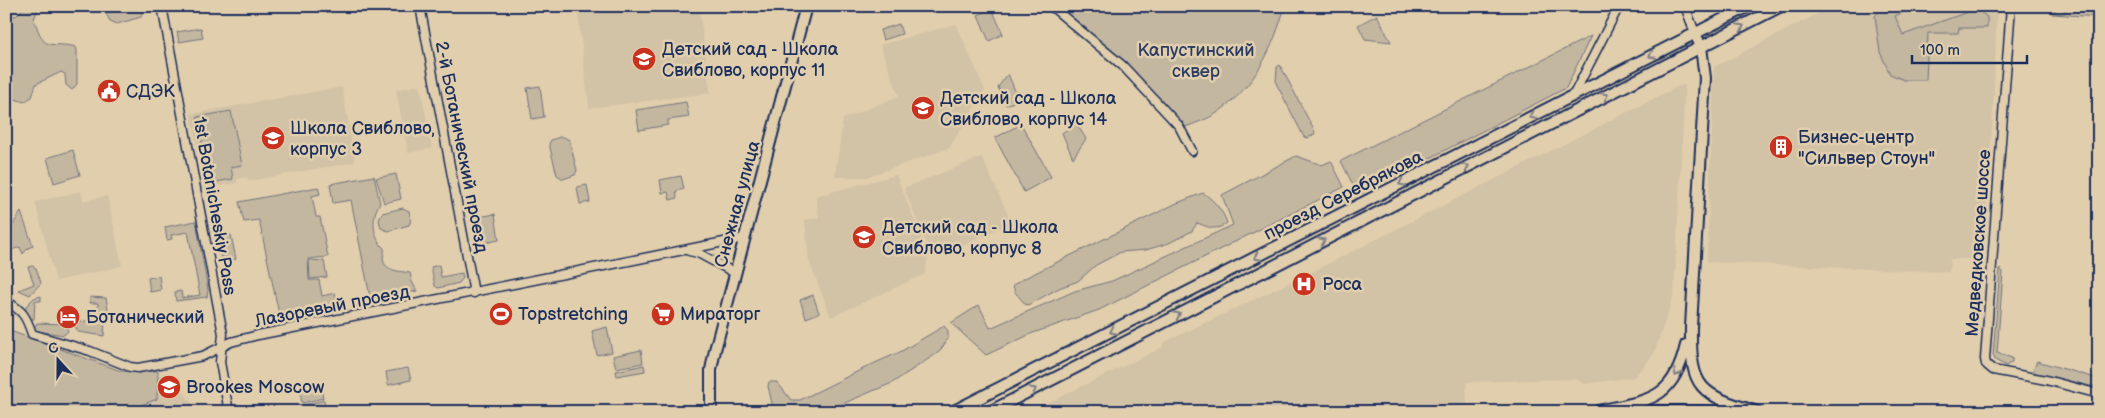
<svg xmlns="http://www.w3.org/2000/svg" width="2105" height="418" viewBox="0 0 2105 418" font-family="'Balsamiq Sans',sans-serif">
  <rect width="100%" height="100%" fill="#e1ceac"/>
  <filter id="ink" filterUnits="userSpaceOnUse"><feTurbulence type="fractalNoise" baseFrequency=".02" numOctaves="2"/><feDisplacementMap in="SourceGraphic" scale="10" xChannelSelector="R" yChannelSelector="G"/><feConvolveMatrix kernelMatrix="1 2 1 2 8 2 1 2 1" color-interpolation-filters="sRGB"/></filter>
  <g filter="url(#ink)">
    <!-- built -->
    <g fill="#d2c2a6">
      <polygon points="577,6 699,6 710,93 589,108"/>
      <polygon points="1833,6 1997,6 1993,111 1983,259 1950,259 1949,272 1707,262 1714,67"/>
      <polygon points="956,24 985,90 949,148 867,177 835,177 843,119 899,96 880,45"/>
      <polygon points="420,85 432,148 408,153 396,90"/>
      <polygon points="1685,85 1674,294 1654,354 1634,377 1584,384 1576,379 1466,382 1467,405 1439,412 1029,412 1163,347 1163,343 1322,267 1677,87"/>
      <polygon points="342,87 355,162 248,181 247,177 237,179 237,183 205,188 191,114"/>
      <polygon points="982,157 1011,222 942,256 939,250 930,253 904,188"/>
      <polygon points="896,175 928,254 925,274 831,317 809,261 805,220 819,218 816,196"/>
      <polygon points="81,191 83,201 107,196 122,265 114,268 56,281 35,202"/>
      <polygon points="170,373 198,412 127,412 128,410 157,399 159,374"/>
    </g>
    <!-- green -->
    <g fill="#c4b7a0" stroke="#70737f">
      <path d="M25 6H39L34 19C46 55 47 40 76 47L77 51V84L72 90 66 85 65 74 61 72 36 84 32 97 24 102 6 96V14L16 16Z"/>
      <polygon points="102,6 144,6 141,17 117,24 110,21"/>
      <path d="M1056 6H1285C1273 49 1255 87 1217 113 1208 119 1196 123 1185 127L1126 64Z"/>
      <polygon points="1883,6 1919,6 1895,16 1903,35 1976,9 1987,17 1987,28 1959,28 1958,33 1928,33 1926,80 1904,80 1890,74 1880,52 1875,16"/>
      <polygon points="2065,6 2099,6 2099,17 2052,14 2052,7 2055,7 2055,13 2064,14"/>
      <polygon points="992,9 1003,34 989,41 978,15"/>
      <polygon points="1377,15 1391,42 1365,39 1358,25"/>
      <polygon points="899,24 902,34 883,40 880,30"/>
      <polygon points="201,28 203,38 179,42 177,32"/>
      <polygon points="1591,36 1566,88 1358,195 1341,161"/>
      <polygon points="1280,65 1315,132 1314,135 1307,138 1304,137 1276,83 1277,67"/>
      <polygon points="1008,74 1019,100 1006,105 998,87"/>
      <polygon points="540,86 544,117 532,119 527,88"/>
      <polygon points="686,102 689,117 668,120 668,125 639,130 636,110"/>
      <polygon points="231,111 242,165 231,167 233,179 210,183 197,117"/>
      <polygon points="1076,123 1086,139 1073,158 1062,133"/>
      <polygon points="1021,124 1051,177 1024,192 995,138"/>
      <polygon points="560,137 564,137 569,140 577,170 575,175 563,179 557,175 549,144 551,140"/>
      <polygon points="73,150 80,175 54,183 47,158"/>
      <polygon points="1296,156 1322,165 1331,161 1344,187 1099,310 1033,333 986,355 951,323 979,305 990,328 1075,291 1112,281 1233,225 1222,195"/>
      <polygon points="396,174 401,199 384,203 376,178"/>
      <path d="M374 176 380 203C371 215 372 238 384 248 385 252 383 255 383 259 385 272 401 271 410 273L412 282 417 291 353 304V300L370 297 351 200 333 203 330 184Z"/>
      <polygon points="681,176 684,189 676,191 677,198 670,200 668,192 662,193 660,180"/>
      <polygon points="587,185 590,202 580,204 577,187"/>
      <polygon points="318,187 320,194 312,196 316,217 320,217 328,257 308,259 309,280 319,280 322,296 335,293 337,306 261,321 260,318 279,314 259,220 244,222 239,202"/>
      <path d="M1203 193C1213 199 1224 212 1227 223 1215 232 1209 227 1197 223L1192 231 1169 243 1146 250 1121 252 1096 265 1078 281 1059 288 1030 304 1026 305 1015 292 1013 285 1023 279 1177 203Z"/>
      <polygon points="403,208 409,211 411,220 409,225 388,231 381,228 379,220 382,213"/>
      <path d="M21 212 33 246 28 248 23 254 20 247 6 252C6 236 12 225 21 212Z"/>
      <polygon points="495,214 499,240 484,243 479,217"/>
      <polygon points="196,221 208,290 207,297 176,301 175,292 181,291 182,298 200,295 188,232 171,235 172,239 167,240 165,227"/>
      <polygon points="231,235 236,259 227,261 227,257 221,258 217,238"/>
      <polygon points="309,260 324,261 327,277 310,279"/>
      <polygon points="439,265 441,277 462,273 463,278 459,283 438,288 435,286 431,267"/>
      <polygon points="32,266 36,268 41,283 30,295 19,290 34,284 28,267"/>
      <polygon points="2000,269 2003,272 1997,353 2012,358 2012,362 2006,366 1995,360 1993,355"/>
      <polygon points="159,276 161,290 150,292 148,278"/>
      <polygon points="813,295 819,313 806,318 800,300"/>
      <polygon points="41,296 41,301 35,301 34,319 30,319 26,312 26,306 34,298"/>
      <polygon points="90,297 106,298 110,320 105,321 104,336 78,332 73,321 97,322 98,303 90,303"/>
      <polygon points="6,314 13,332 121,371 158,371 157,399 128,410 127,412 6,412"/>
      <polygon points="37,323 65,324 68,331 64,335 37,331 34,328"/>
      <polygon points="944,326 948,331 948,339 939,352 892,383 823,412 774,412 768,386 769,382 777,382 791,400 800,400 875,363 900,352"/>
      <polygon points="607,327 612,352 597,355 592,331"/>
      <polygon points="641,350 643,363 616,368 613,356"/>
      <polygon points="2037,361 2099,379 2099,388 2036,373 2033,370"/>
      <polygon points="644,365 645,371 617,376 616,371"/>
      <polygon points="408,368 411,380 388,385 386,372"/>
      <polygon points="321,387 323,398 302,403 300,391"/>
      <polygon points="324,400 325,408 304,412 303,405"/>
    </g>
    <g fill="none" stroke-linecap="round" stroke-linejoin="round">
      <!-- minor casing -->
      <g stroke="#1b2f5e" stroke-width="11">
        <g id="minor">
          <polyline points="162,6 223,334 220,362 229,412"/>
          <polyline points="420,6 474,293"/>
          <polyline points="1051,6 1123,66 1179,126 1192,151"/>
          <polyline points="1685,6 1695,33"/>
          <polyline points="2011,6 1985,359 1986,364 1993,370 2046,380 2099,394"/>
          <polyline points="1573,96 1619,6"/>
          <polyline points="689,251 698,253 735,273"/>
          <path d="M6 301C23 311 26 316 32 334L90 351 130 367 138 368 203 356 231 342 258 335 744 238"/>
        </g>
      </g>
      <!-- major casing -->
      <g stroke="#1b2f5e" stroke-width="14">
        <g id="major">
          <path d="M1695 33 1701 47 1705 78 1691 327C1690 390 1700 394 1757 412"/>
          <path d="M1598 411C1647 400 1673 402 1686 345"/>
          <polyline points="1619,411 1724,412"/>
          <polyline points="711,412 711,370 715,350 806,6"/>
          <polyline points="952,412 1749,6"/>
          <polyline points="989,412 1781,6"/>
        </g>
      </g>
      <!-- minor -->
      <use href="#minor" stroke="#e1ceac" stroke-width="8"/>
      <!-- major -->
      <use href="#major" stroke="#e1ceac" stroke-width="10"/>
    </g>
    <!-- one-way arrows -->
    <defs><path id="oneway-chevron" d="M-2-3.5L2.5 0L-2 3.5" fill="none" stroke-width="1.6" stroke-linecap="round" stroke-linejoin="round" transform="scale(1.25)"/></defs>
    <g stroke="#7e7e85">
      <use href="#oneway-chevron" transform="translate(1741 27) rotate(-27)"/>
      <use href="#oneway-chevron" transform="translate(1652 55) rotate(153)"/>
      <use href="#oneway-chevron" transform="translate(1605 96) rotate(-27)"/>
      <use href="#oneway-chevron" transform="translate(1532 116) rotate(153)"/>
      <use href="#oneway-chevron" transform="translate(1466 167) rotate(-27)"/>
      <use href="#oneway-chevron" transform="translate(1402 183) rotate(153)"/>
      <use href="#oneway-chevron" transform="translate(1322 241) rotate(-27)"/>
      <use href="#oneway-chevron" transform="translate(1257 257) rotate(153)"/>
      <use href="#oneway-chevron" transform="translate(1177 315) rotate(-27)"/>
      <use href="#oneway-chevron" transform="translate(1113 331) rotate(153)"/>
      <use href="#oneway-chevron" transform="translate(1677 373) rotate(118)"/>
      <use href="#oneway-chevron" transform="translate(1033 390) rotate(-27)"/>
    </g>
  </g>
  <!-- icons -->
  <defs>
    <g id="school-disc" transform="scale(1.25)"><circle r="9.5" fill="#c8321e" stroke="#e1ceac"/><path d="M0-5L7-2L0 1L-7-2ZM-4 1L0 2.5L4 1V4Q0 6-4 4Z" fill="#fff"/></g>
    <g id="civic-disc" transform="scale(1.25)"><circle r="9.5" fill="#c8321e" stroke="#e1ceac"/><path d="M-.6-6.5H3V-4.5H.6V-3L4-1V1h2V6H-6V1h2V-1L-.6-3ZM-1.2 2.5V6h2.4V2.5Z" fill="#fff"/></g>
    <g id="building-disc" transform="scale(1.25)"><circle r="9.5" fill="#c8321e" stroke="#e1ceac"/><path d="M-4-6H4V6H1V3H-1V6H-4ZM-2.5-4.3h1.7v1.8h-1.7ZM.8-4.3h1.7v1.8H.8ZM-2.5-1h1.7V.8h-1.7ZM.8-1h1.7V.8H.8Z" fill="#fff"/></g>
    <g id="hospital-disc" transform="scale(1.25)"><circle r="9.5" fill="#c8321e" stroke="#e1ceac"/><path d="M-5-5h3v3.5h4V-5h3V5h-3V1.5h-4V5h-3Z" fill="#fff"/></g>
    <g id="stadium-disc" transform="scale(1.25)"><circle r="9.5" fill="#c8321e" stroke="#e1ceac"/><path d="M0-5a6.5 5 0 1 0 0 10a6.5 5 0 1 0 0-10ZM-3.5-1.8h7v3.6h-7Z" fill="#fff"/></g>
    <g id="supermarket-disc" transform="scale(1.25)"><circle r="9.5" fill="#c8321e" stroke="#e1ceac"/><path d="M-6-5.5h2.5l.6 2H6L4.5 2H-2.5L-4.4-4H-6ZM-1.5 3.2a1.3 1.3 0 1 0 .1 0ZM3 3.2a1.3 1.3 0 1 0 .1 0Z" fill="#fff"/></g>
    <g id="hotel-disc" transform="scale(1.25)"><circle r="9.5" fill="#c8321e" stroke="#e1ceac"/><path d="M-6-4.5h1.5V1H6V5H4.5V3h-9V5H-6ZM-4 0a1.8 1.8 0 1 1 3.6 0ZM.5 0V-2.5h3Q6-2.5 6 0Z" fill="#fff"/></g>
  </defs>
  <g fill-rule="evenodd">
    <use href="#school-disc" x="644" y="59"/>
    <use href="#civic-disc" x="109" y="91"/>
    <use href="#school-disc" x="923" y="108"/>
    <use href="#school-disc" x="273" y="138"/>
    <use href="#building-disc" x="1781" y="147"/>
    <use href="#school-disc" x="864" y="237"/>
    <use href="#hospital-disc" x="1304" y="284"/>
    <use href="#stadium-disc" x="501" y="314"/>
    <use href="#supermarket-disc" x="663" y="314"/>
    <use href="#hotel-disc" x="68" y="317"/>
    <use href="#school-disc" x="169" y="387"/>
  </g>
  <g text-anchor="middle" stroke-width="5" stroke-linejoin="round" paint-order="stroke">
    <!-- poi labels -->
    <g font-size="18" fill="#1b2f5e" stroke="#e1ceac" text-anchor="start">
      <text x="662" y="55">Детский сад - Школа<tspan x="662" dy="21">Свиблово, корпус 11</tspan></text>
      <text x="126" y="97">СДЭК</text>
      <text x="940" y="104">Детский сад - Школа<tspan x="940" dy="21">Свиблово, корпус 14</tspan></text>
      <text x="290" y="134">Школа Свиблово,<tspan x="290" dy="21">корпус 3</tspan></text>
      <text x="1798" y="143">Бизнес-центр<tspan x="1798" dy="21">"Сильвер Стоун"</tspan></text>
      <text x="882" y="233">Детский сад - Школа<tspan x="882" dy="21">Свиблово, корпус 8</tspan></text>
      <text x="1322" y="290">Роса</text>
      <text x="518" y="320">Topstretching</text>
      <text x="680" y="320">Мираторг</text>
      <text x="86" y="323">Ботанический</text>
      <text x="186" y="393">Brookes Moscow</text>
    </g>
    <!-- park labels -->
    <g font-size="18" fill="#2c3d65" stroke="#e1ceac">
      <text x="1196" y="56">Капустинский<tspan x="1196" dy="21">сквер</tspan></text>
    </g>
    <!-- street labels -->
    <g font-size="18" fill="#1b2f5e" stroke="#e1ceac">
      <text transform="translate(462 147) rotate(79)" y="6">2-й Ботанический проезд</text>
      <text transform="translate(1343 195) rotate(-27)" y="6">проезд Серебрякова</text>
      <text transform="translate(737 204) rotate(-75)" y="6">Снежная улица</text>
      <text transform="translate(215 206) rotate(80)" y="6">1st Botanicheskiy Pass</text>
      <text transform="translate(1978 243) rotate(-86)" y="6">Медведковское шоссе</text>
      <text transform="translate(332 306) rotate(-11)" y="6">Лазоревый проезд</text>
    </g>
  </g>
  <!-- margin -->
  <rect width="2105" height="418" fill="none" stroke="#e1ceac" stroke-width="25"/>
  <rect x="12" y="12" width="2080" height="393" fill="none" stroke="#1b2f5e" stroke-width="2" filter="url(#ink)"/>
  <!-- north arrow -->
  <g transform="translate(58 360) rotate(339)" stroke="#e1ceac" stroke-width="4" paint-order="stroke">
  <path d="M0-4L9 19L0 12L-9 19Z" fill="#1b2f5e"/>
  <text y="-8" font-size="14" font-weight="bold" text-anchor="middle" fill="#1b2f5e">С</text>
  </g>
  <!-- scale -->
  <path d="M1912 55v8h115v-8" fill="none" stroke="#1b2f5e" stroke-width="2.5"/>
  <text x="1920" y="55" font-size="15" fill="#1b2f5e" stroke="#e1ceac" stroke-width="4" paint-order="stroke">100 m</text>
</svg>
